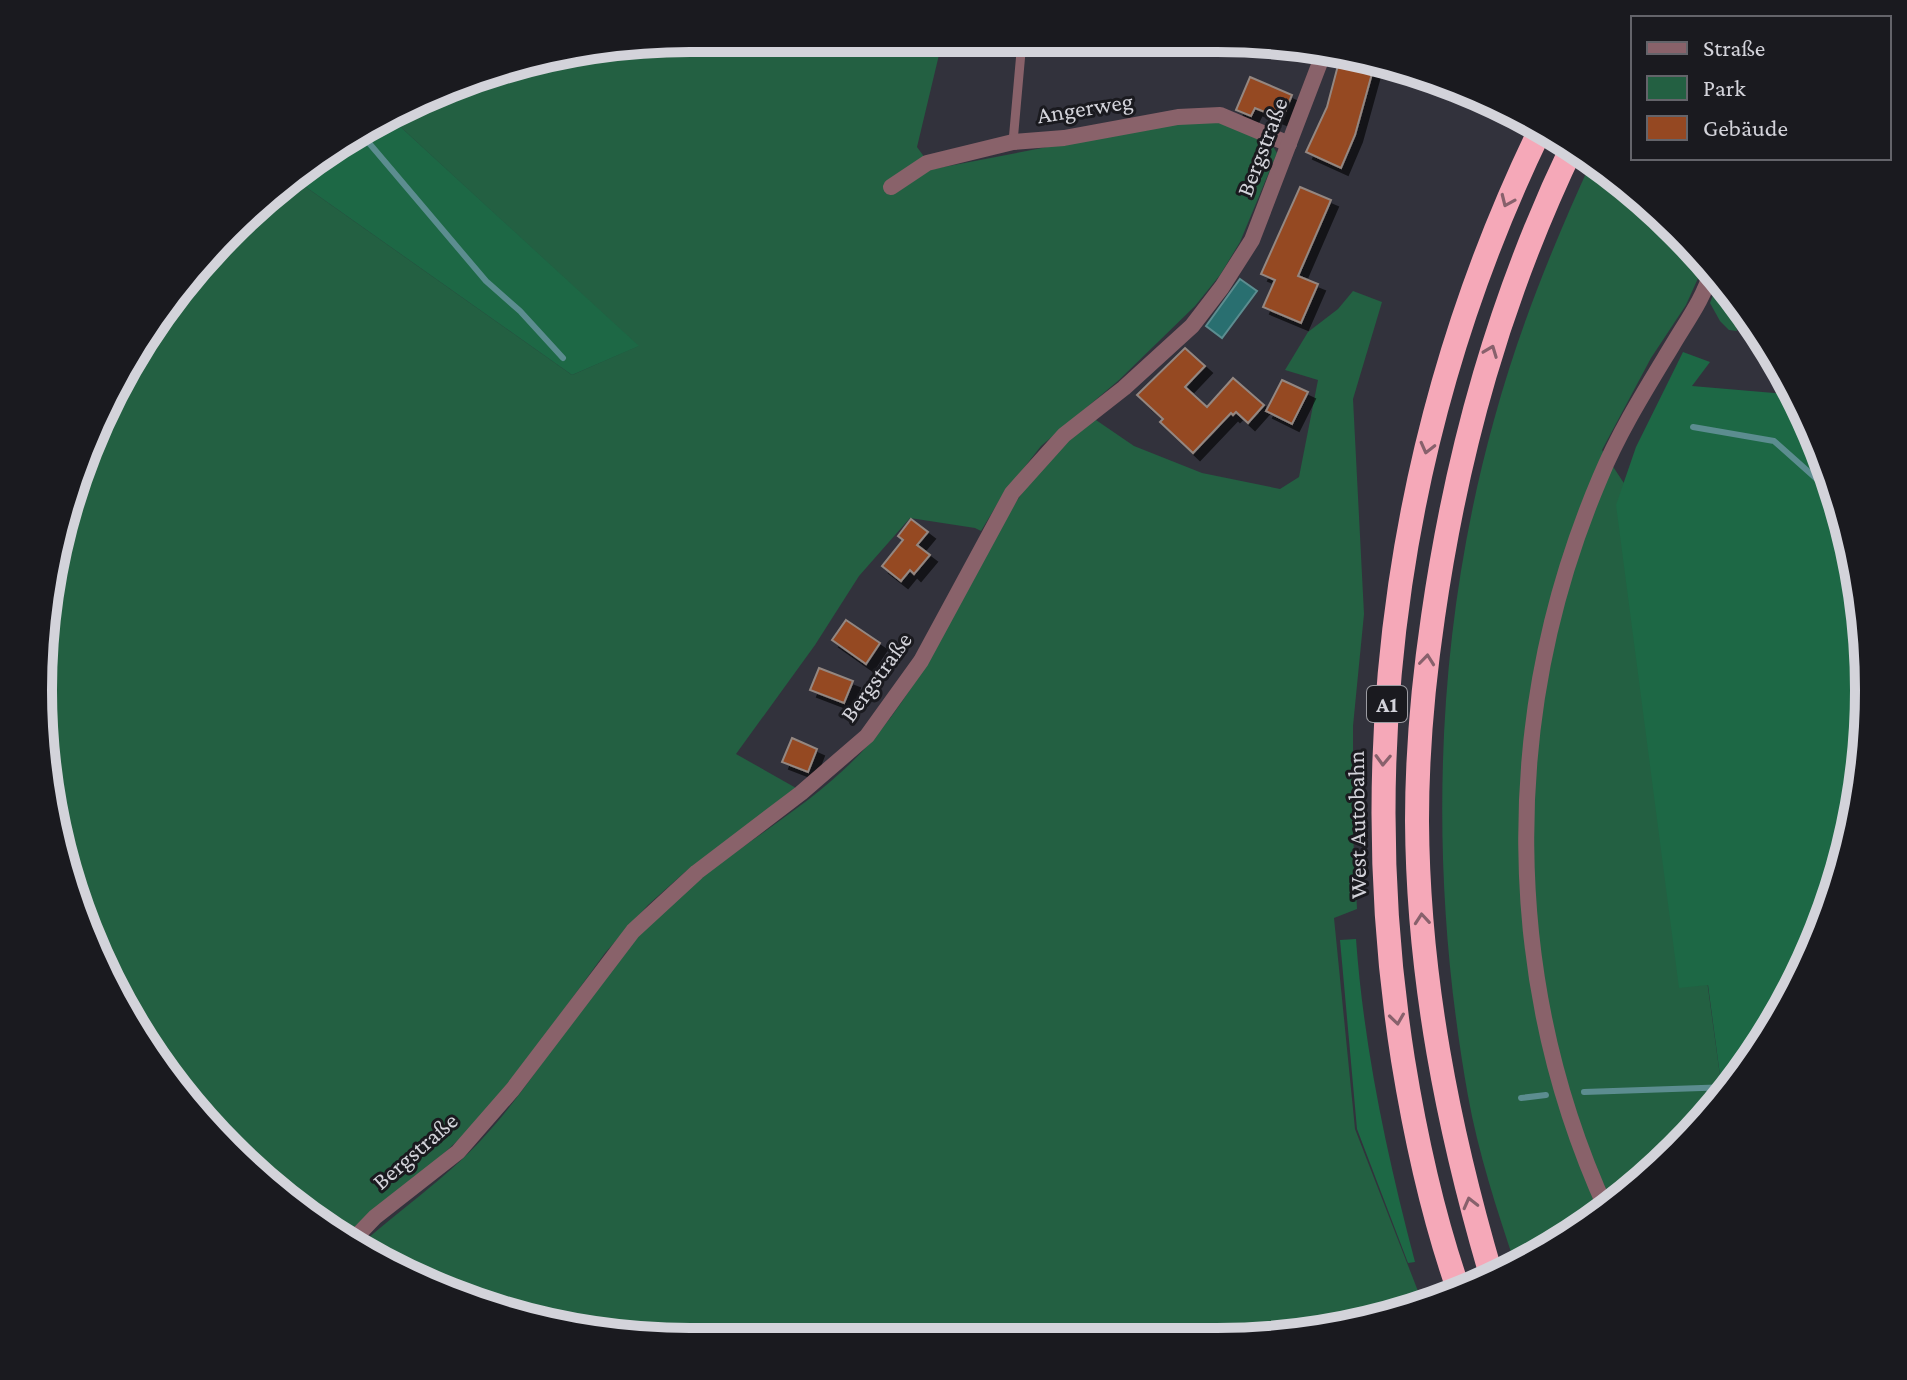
<svg xmlns="http://www.w3.org/2000/svg" width="1907" height="1380" viewBox="0 0 1907 1380" font-family="'Crimson Pro',serif">
  <defs>
    <filter id="shadow"><feDropShadow dx="7" dy="7" stdDeviation="0" flood-color="#0009"/></filter>
  </defs>
  <rect width="100%" height="100%" fill="#32323c"/>
  <!-- green -->
  <g fill="#236042">
    <polygon points="690,38 943,38 917,147 933,169 1177,122 1222,123 1269,140 1277,153 1240,242 1220,275 1195,306 1119,380 1041,446 1002,496 981,531 975,528 910,518 859,576 815,645 736,754 796,788 685,872 648,905 605,953 507,1088 468,1131 441,1156 342,1239 260,1180 173,1087 88,940 44,775 50,563 105,402 200,260 293,178 572,375 638,346 392,119 521,60"/>
    <path d="M1592 160 1704 265 1686 305 1651 358 1602 450 1643 512 1721 1083 1732 1085 1707 1120 1614 1207 1515 1264C1497 1210 1478 1152 1468 1096 1428 872 1433 639 1494 420 1518 331 1554 243 1592 160Z"/>
    <polygon points="1719,279 1728,287 1724,308 1734,313 1737,331 1729,330 1720,321 1710,303"/>
    <path d="M1353 291 1382 302 1353 399 1364 614 1353 726V834L1357 909 1334 918 1355 1129 1423 1304 1303 1336 647 1341 521 1320 364 1255 356 1249C396 1212 447 1178 483 1138 547 1068 590 981 658 915 723 851 809 812 869 744 939 666 969 565 1030 482 1048 457 1071 438 1093 418L1134 446 1202 473 1280 489 1299 477 1318 380 1285 370 1308 332 1338 309Z"/>
  </g>
  <!-- forest -->
  <g fill="#1d6845">
    <polygon points="392,119 639,346 572,375 293,178 328,148"/>
    <polygon points="1683,352 1710,362 1692,386 1797,395 1847,521 1868,647 1863,775 1835,899 1782,1016 1732,1085 1721,1083 1708,985 1679,988 1616,505 1636,447"/>
    <path d="M1356 939C1364 1049 1387 1155 1415 1262L1408 1263 1357 1129 1340 940Z"/>
  </g>
  <!-- water -->
  <polygon fill="#296f70" stroke="#5c8d90" stroke-width="2" points="1240,279 1257,291 1222,338 1206,326"/>
  <g fill="none" stroke-linecap="round" stroke-linejoin="round">
    <!-- stream -->
    <g stroke="#5c8d90" stroke-width="6">
      <polyline points="356,135 369,143 486,281 520,311 563,358"/>
      <polyline points="1693,427 1774,441 1838,498"/>
      <polyline points="1584,1092 1731,1087"/>
      <polyline points="1521,1098 1546,1095"/>
    </g>
  </g>
  <!-- building -->
  <g fill="#954822" stroke="#948781" stroke-width="2" filter="url(#shadow)">
    <polygon points="1341,54 1376,59 1355,135 1341,168 1306,152 1327,107"/>
    <polygon points="1250,77 1292,95 1282,119 1255,108 1251,116 1236,110"/>
    <polygon points="1300,187 1331,200 1298,276 1318,284 1301,323 1263,307 1275,280 1261,274"/>
    <polygon points="1185,348 1205,366 1185,387 1207,407 1233,378 1264,405 1248,423 1236,412 1233,415 1231,413 1193,453 1160,422 1163,419 1137,395"/>
    <polygon points="1282,380 1308,392 1292,424 1266,411"/>
    <polygon points="911,519 928,532 917,545 930,555 914,574 910,570 901,581 882,566 903,540 898,536"/>
    <polygon points="846,620 880,643 866,664 832,640"/>
    <polygon points="819,668 853,681 844,703 810,690"/>
    <polygon points="792,738 817,749 808,772 782,762"/>
  </g>
  <g fill="none" stroke-linecap="round" stroke-linejoin="round">
    <!-- service -->
    <g stroke="#89626a" stroke-width="9">
      <polyline points="1013,142 1021,52"/>
      <polyline points="1740,311 1744,324 1760,335"/>
    </g>
    <!-- minor -->
    <g stroke="#89626a" stroke-width="16">
      <polyline points="891,187 927,163 1013,142 1064,138 1178,117 1220,115 1289,144"/>
      <polyline points="349,1244 375,1217 458,1152 513,1089 633,931 697,872 801,793 867,736 921,661 1012,493 1064,435 1124,388 1192,326 1222,287 1252,240 1324,52"/>
    </g>
    <!-- tertiary -->
    <path stroke="#89626a" stroke-width="16" d="M1607 1211C1501 979 1500 713 1600 478 1619 432 1646 389 1672 346 1686 322 1704 298 1711 272"/>
    <!-- motorway -->
    <g stroke="#f5a8b8" stroke-width="24">
      <path d="M1492 1278C1448 1129 1418 977 1417 821 1417 753 1423 685 1433 617 1457 450 1500 297 1573 145"/>
      <path d="M1460 1294C1433 1218 1416 1140 1403 1060 1353 743 1400 419 1540 130"/>
    </g>
  </g>
  <!-- one-way arrows -->
  <defs><path id="oneway-chevron" d="M-2-3.5L2.5 0L-2 3.5" fill="none" stroke-width="1.6" stroke-linecap="round" stroke-linejoin="round" transform="scale(2)"/></defs>
  <g stroke="#88616c">
    <use href="#oneway-chevron" transform="translate(1507 201) rotate(114)"/>
    <use href="#oneway-chevron" transform="translate(1491 351) rotate(-69)"/>
    <use href="#oneway-chevron" transform="translate(1427 448) rotate(104)"/>
    <use href="#oneway-chevron" transform="translate(1427 660) rotate(-84)"/>
    <use href="#oneway-chevron" transform="translate(1383 760) rotate(92)"/>
    <use href="#oneway-chevron" transform="translate(1422 919) rotate(-95)"/>
    <use href="#oneway-chevron" transform="translate(1397 1019) rotate(82)"/>
    <use href="#oneway-chevron" transform="translate(1470 1203) rotate(-104)"/>
  </g>
  <g text-anchor="middle" stroke-width="6" stroke-linejoin="round" paint-order="stroke">
    <!-- shield labels -->
    <rect fill="#1a1a1f" stroke="#9c9ca2" stroke-width="2" x="1367" y="686" width="40" height="36" rx="6"/>
    <g font-size="22" font-weight="bold" fill="#d3d3da">
      <text x="1387" y="712">A1</text>
    </g>
    <!-- street labels -->
    <g font-size="24" fill="#d3d3da" stroke="#1a1a1f">
      <text transform="translate(1085 108) rotate(-9)" y="8">Angerweg</text>
      <text transform="translate(1262 147) rotate(-69)" y="8">Bergstraße</text>
      <text transform="translate(876 677) rotate(-54)" y="8">Bergstraße</text>
      <text transform="translate(1357 825) rotate(-91)" y="8">West Autobahn</text>
      <text transform="translate(415 1151) rotate(-41)" y="8">Bergstraße</text>
    </g>
  </g>
  <!-- crop -->
  <path d="M0 0H1907V1380H0ZM690 52H1217A638 638 0 0 1 1855 690V690A638 638 0 0 1 1217 1328H690A638 638 0 0 1 52 690V690A638 638 0 0 1 690 52Z" fill="#1a1a1f" fill-rule="evenodd"/>
  <path fill="none" stroke="#d3d3da" stroke-width="10" d="M690 52H1217A638 638 0 0 1 1855 690V690A638 638 0 0 1 1217 1328H690A638 638 0 0 1 52 690V690A638 638 0 0 1 690 52Z"/>
  <!-- legend -->
  <rect x="1631" y="16" width="260" height="144" fill="#1a1a1f" stroke="#64646a" stroke-width="2"/>
  <rect x="1647" y="42" width="40" height="12" fill="#89626a" stroke="#64646a" stroke-width="2"/>
  <text x="1703" y="56" font-size="24" fill="#d3d3da">Straße</text>
  <rect x="1647" y="76" width="40" height="24" fill="#236042" stroke="#64646a" stroke-width="2"/>
  <text x="1703" y="96" font-size="24" fill="#d3d3da">Park</text>
  <rect x="1647" y="116" width="40" height="24" fill="#954822" stroke="#64646a" stroke-width="2"/>
  <text x="1703" y="136" font-size="24" fill="#d3d3da">Gebäude</text>
</svg>
